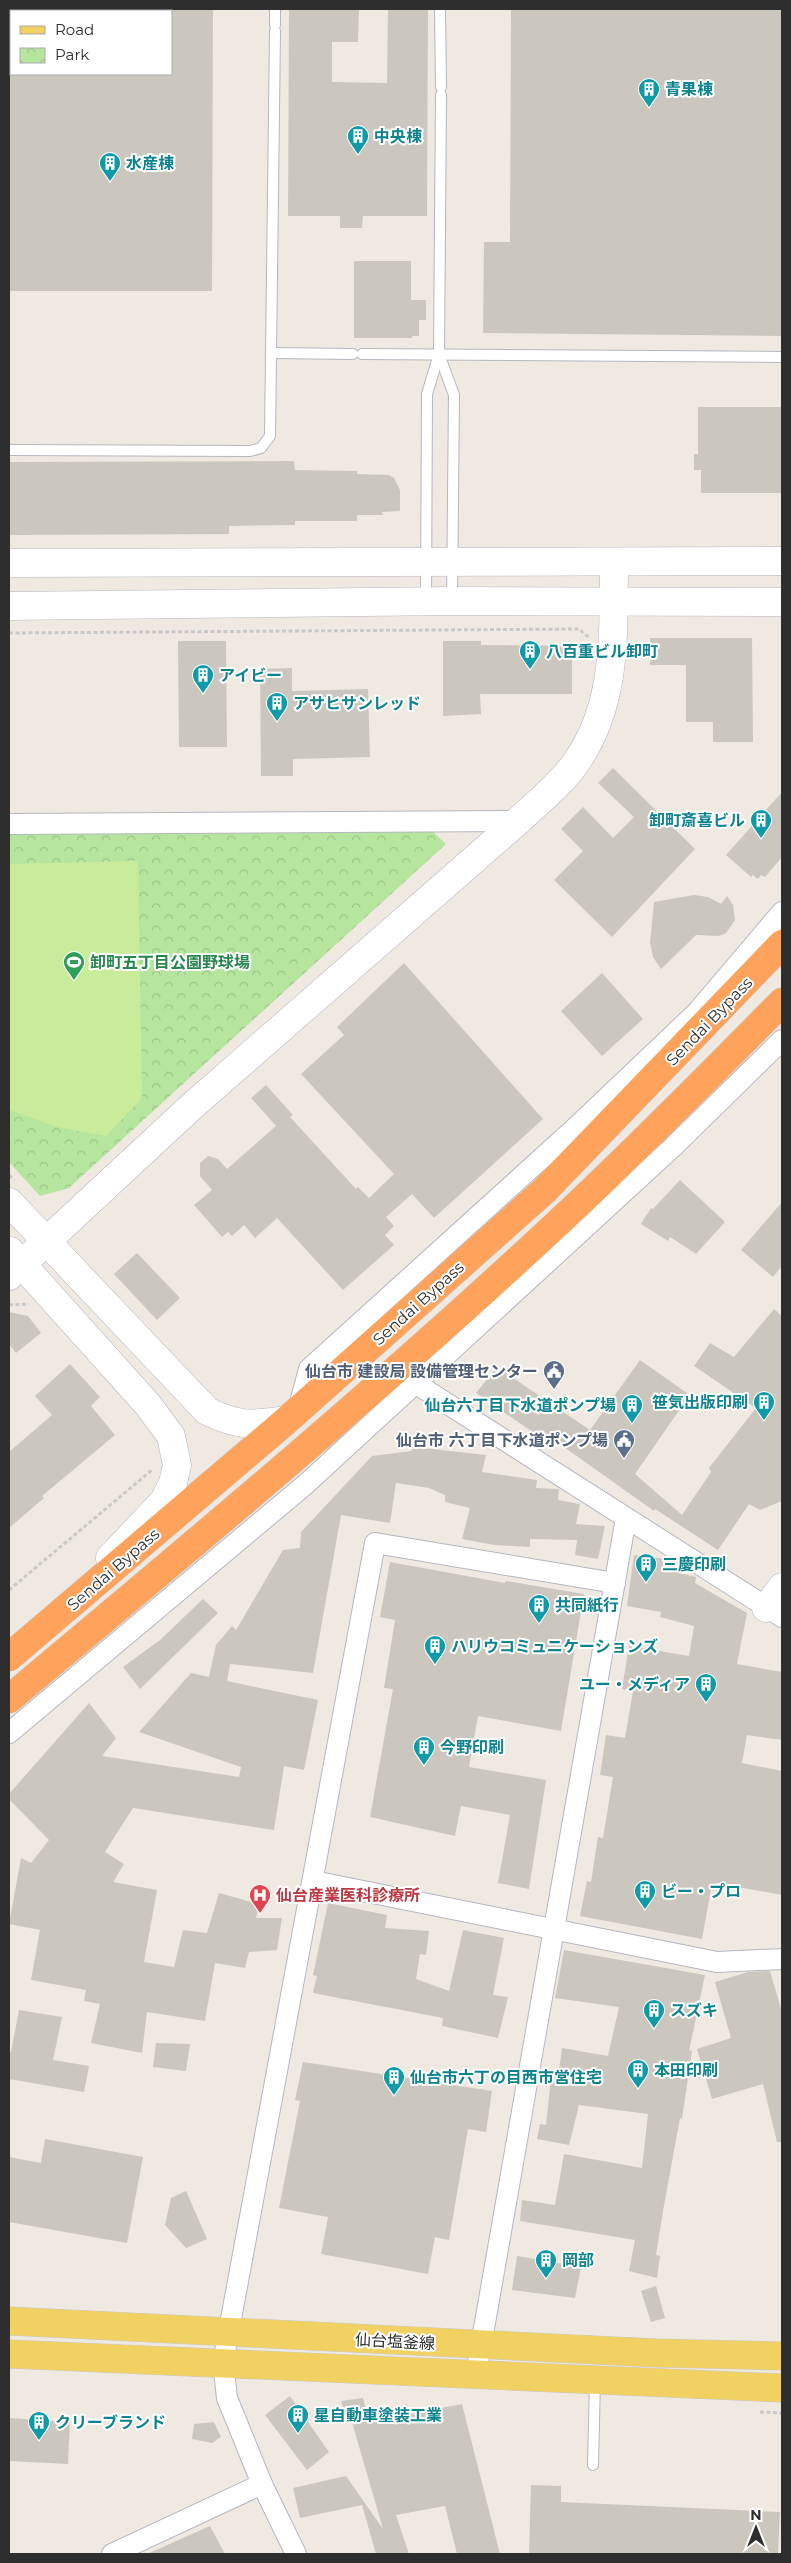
<svg xmlns="http://www.w3.org/2000/svg" width="791" height="2563" viewBox="0 0 791 2563" font-family="Montserrat,'Noto Sans JP',sans-serif">
  <defs>
    <pattern id="park-crowns" width="20" height="18" patternUnits="userSpaceOnUse" patternTransform="scale(1.25)"><rect width="20" height="18" fill="#b6e59e"/><path d="M2 6a3 3 0 1 1 6 0M12 15a3 3 0 1 1 6 0" fill="none" stroke="#9dc588"/></pattern>
  </defs>
  <rect width="100%" height="100%" fill="#efe9e1"/>
  <!-- park -->
  <polygon fill="url(#park-crowns)" points="431,830 446,844 69,1188 40,1196 9,1162 9,834"/>
  <!-- pitch -->
  <polygon fill="#c9ec9a" points="138,861 142,1098 106,1136 61,1128 9,1110 9,864"/>
  <!-- building -->
  <g fill="#cbc7bf">
    <polygon points="171,9 213,9 212,291 9,291 9,74 171,74"/>
    <polygon points="289,9 359,9 358,42 332,42 332,82 387,83 388,9 428,9 427,216 363,216 362,228 340,228 340,216 288,216"/>
    <polygon points="511,9 782,9 782,336 483,333 484,242 510,242"/>
    <polygon points="354,261 411,261 411,300 426,300 426,320 419,320 419,336 412,336 412,338 354,338"/>
    <polygon points="698,407 782,407 782,493 701,493 701,470 694,470 694,454 698,454"/>
    <polygon points="294,461 295,470 357,471 357,474 389,475 394,478 400,490 400,511 382,512 383,515 357,515 357,521 295,521 295,525 229,526 229,534 9,535 9,462"/>
    <polygon points="650,638 752,638 753,742 713,742 713,722 686,722 686,665 650,665"/>
    <polygon points="178,641 226,641 227,747 179,747"/>
    <polygon points="443,641 481,641 481,645 572,646 572,694 480,694 481,714 443,716"/>
    <polygon points="292,668 292,691 368,689 370,757 293,759 293,776 261,776 260,669"/>
    <polygon points="613,768 695,849 612,937 554,880 583,851 561,829 583,807 613,838 634,817 598,783"/>
    <polygon points="782,792 782,857 765,877 761,875 758,879 753,875 751,877 726,855"/>
    <polygon points="694,895 708,897 721,904 727,896 733,905 735,920 726,933 719,936 696,935 661,969 653,957 650,943 654,902"/>
    <polygon points="404,963 543,1119 434,1218 412,1194 386,1217 394,1226 385,1235 394,1245 343,1290 277,1218 255,1238 244,1225 232,1236 228,1232 222,1237 194,1205 212,1190 200,1176 200,1163 208,1156 218,1159 227,1169 276,1126 251,1098 266,1085 293,1115 290,1117 356,1189 358,1187 369,1198 394,1174 301,1074 344,1035 337,1027"/>
    <polygon points="602,973 643,1019 602,1056 561,1011"/>
    <polygon points="680,1180 725,1222 696,1254 670,1237 668,1241 641,1224 651,1208 653,1209"/>
    <polygon points="782,1202 782,1266 773,1277 741,1250"/>
    <polygon points="137,1253 180,1298 157,1320 114,1274"/>
    <polygon points="774,1309 782,1316 782,1501 760,1510 749,1504 718,1550 655,1509 654,1511 557,1442 553,1446 476,1393 497,1367 590,1430 640,1360 687,1393 687,1399 635,1474 682,1515 711,1472 709,1468 756,1408 694,1366 710,1343 734,1357"/>
    <polygon points="9,1312 28,1316 41,1333 16,1353 9,1344"/>
    <polygon points="70,1364 100,1397 91,1406 115,1435 42,1496 44,1498 9,1528 9,1452 52,1415 35,1396"/>
    <polygon points="413,1447 486,1455 482,1472 537,1480 536,1488 559,1489 558,1500 580,1504 576,1524 605,1526 598,1559 575,1555 577,1540 530,1539 530,1547 494,1545 462,1539 470,1508 445,1502 445,1495 429,1488 396,1483 390,1523 341,1515 313,1673 230,1664 227,1681 318,1700 304,1770 284,1766 274,1830 133,1808 105,1852 124,1864 113,1882 157,1890 144,1962 174,1967 183,1930 207,1933 219,1893 259,1904 256,1918 282,1918 277,1950 249,1952 245,1968 215,1963 205,2021 147,2012 142,2053 91,2043 100,2004 84,2001 86,1990 31,1980 40,1930 9,1924 21,1858 31,1863 49,1840 9,1799 9,1794 89,1703 116,1738 102,1756 239,1777 241,1767 139,1732 191,1673 209,1677 216,1645 232,1626 236,1630 283,1550 300,1548 301,1532 372,1456 412,1451"/>
    <polygon points="634,1555 665,1559 663,1569 696,1577 695,1583 747,1613 737,1664 782,1672 782,1740 747,1735 742,1763 782,1771 782,1895 717,1883 716,1891 711,1890 702,1939 580,1916 587,1881 591,1882 598,1837 603,1838 613,1777 600,1775 606,1735 625,1738 633,1691 622,1689 629,1646 689,1656 694,1626 660,1617 661,1612 627,1606"/>
    <polygon points="390,1562 505,1583 506,1581 584,1594 561,1731 478,1716 469,1767 546,1780 529,1889 498,1883 510,1815 461,1806 455,1836 370,1817 393,1689 384,1688 395,1620 380,1617"/>
    <polygon points="203,1599 218,1613 140,1689 123,1667 160,1640"/>
    <polygon points="328,1903 387,1915 385,1928 429,1931 426,1955 420,1954 416,1979 449,1991 463,1930 504,1938 493,1995 508,1997 498,2038 442,2026 443,2018 313,1993 317,1976 313,1975"/>
    <polygon points="564,1950 705,1975 689,2051 692,2050 682,2119 680,2118 663,2211 656,2255 660,2256 657,2278 629,2271 635,2240 520,2221 522,2200 555,2205 564,2154 642,2168 648,2114 579,2105 569,2145 537,2139 540,2124 546,2125 552,2069 559,2070 562,2048 608,2056 619,2007 555,1998"/>
    <polygon points="770,1971 782,2012 782,2142 777,2142 763,2084 712,2099 697,2049 731,2038 715,1982 748,1972"/>
    <polygon points="19,2010 62,2017 53,2060 89,2066 84,2092 9,2079 9,2052 11,2052"/>
    <polygon points="156,2043 190,2044 186,2071 153,2067"/>
    <polygon points="303,2062 492,2091 486,2132 468,2129 449,2240 435,2237 428,2274 321,2254 328,2217 279,2208 300,2101 295,2100"/>
    <polygon points="45,2139 143,2157 127,2243 9,2222 9,2157 41,2163"/>
    <polygon points="186,2191 207,2239 186,2248 165,2225 171,2198"/>
    <polygon points="517,2256 581,2267 575,2298 512,2290"/>
    <polygon points="656,2286 665,2318 651,2322 641,2291"/>
    <polygon points="290,2396 329,2452 307,2470 265,2415"/>
    <polygon points="363,2398 367,2414 407,2404 410,2414 462,2404 500,2554 457,2554 445,2506 396,2515 409,2554 376,2554 362,2505 300,2518 293,2488 346,2476 383,2529 351,2419 348,2420 341,2401"/>
    <polygon points="9,2418 70,2422 68,2464 9,2461"/>
    <polygon points="214,2422 221,2437 212,2443 192,2439 194,2424"/>
    <polygon points="531,2485 561,2486 561,2502 780,2512 778,2553 529,2554"/>
    <polygon points="210,2526 225,2554 147,2554"/>
  </g>
  <g fill="none" stroke-linecap="round" stroke-linejoin="round">
    <!-- lane casing -->
    <g stroke="#b4b7c1" stroke-width="12">
      <g id="lane">
        <polyline points="440,9 441,87"/>
        <polyline points="275,25 275,9"/>
        <polyline points="272,353 353,354"/>
        <polyline points="362,354 782,357"/>
        <polyline points="439,354 454,395 452,601"/>
        <polyline points="9,450 250,451 261,448 270,436 275,31"/>
        <polyline points="426,600 427,394 439,354 441,95"/>
        <polyline points="593,2465 595,2380"/>
      </g>
    </g>
    <!-- street casing -->
    <g stroke="#b4b7c1" stroke-width="22">
      <g id="street">
        <polyline points="9,824 518,821"/>
        <polyline points="407,1378 782,1617"/>
        <polyline points="298,1410 309,1369 575,1128 697,1012 782,912"/>
        <polyline points="9,1733 306,1484 673,1147 782,1040"/>
        <polyline points="313,1881 717,1962 782,1959"/>
        <polyline points="476,2374 626,1518"/>
        <polyline points="112,2554 262,2484"/>
        <polyline points="296,2554 262,2484 227,2398 223,2362 375,1543 615,1583"/>
      </g>
    </g>
    <!-- secondary casing -->
    <g stroke="#b4b7c1" stroke-width="29">
      <g id="secondary">
        <polyline points="9,563 782,561"/>
        <polyline points="9,606 452,601 782,602"/>
        <path d="M9 1202 207 1411C240 1427 252 1425 287 1420"/>
        <polyline points="10,1251 148,1405 171,1436 177,1465 173,1483 164,1501 110,1558"/>
        <path d="M9 1276 191 1107 518 821C537 803 559 786 575 764 618 704 613 632 614 562"/>
        <polyline points="766,1608 782,1587"/>
      </g>
    </g>
    <!-- primary casing -->
    <g stroke="#c9c9c9" stroke-width="29">
      <g id="primary">
        <polyline points="9,2321 656,2353 782,2356"/>
        <polyline points="9,2354 782,2388"/>
      </g>
    </g>
    <!-- highway casing -->
    <g stroke="#c9c9c9" stroke-width="29">
      <g id="highway">
        <polyline points="9,1657 287,1420 544,1191 782,944"/>
        <path d="M9 1699C200 1539 392 1379 574 1208 645 1141 714 1071 782 1002"/>
      </g>
    </g>
    <!-- path -->
    <g stroke="#c9c9c9" stroke-width="3" stroke-dasharray="4 2.5" stroke-linecap="butt">
      <polyline points="9,633 579,629 587,636 591,636"/>
      <polyline points="9,1175 14,1180"/>
      <polyline points="9,1305 29,1304"/>
      <polyline points="9,1590 152,1470"/>
      <polyline points="760,2412 782,2413"/>
    </g>
    <!-- lane -->
    <use href="#lane" stroke="#fff" stroke-width="10"/>
    <!-- street -->
    <use href="#street" stroke="#fff" stroke-width="20"/>
    <!-- secondary -->
    <use href="#secondary" stroke="#fff" stroke-width="28"/>
    <!-- primary -->
    <use href="#primary" stroke="#f2d163" stroke-width="28"/>
    <!-- highway -->
    <use href="#highway" stroke="#ffa35c" stroke-width="28"/>
  </g>
  <!-- icons -->
  <defs>
    <g id="building-pin" transform="scale(1.125)"><path d="M0 17L-7.5 6A9.5 9.5 0 1 1 7.5 6Z" fill="#0f9aa8" stroke="#fff"/><path d="M-4-6H4V6H1V3H-1V6H-4ZM-2.5-4.3h1.7v1.8h-1.7ZM.8-4.3h1.7v1.8H.8ZM-2.5-1h1.7V.8h-1.7ZM.8-1h1.7V.8H.8Z" fill="#fff"/></g>
    <g id="stadium-pin" transform="scale(1.125)"><path d="M0 17L-7.5 6A9.5 9.5 0 1 1 7.5 6Z" fill="#2e9e5b" stroke="#fff"/><path d="M0-5a6.5 5 0 1 0 0 10a6.5 5 0 1 0 0-10ZM-3.5-1.8h7v3.6h-7Z" fill="#fff"/></g>
    <g id="civic-pin" transform="scale(1.125)"><path d="M0 17L-7.5 6A9.5 9.5 0 1 1 7.5 6Z" fill="#5c6f8a" stroke="#fff"/><path d="M-.6-6.5H3V-4.5H.6V-3L4-1V1h2V6H-6V1h2V-1L-.6-3ZM-1.2 2.5V6h2.4V2.5Z" fill="#fff"/></g>
    <g id="hospital-pin" transform="scale(1.125)"><path d="M0 17L-7.5 6A9.5 9.5 0 1 1 7.5 6Z" fill="#e0444e" stroke="#fff"/><path d="M-5-5h3v3.5h4V-5h3V5h-3V1.5h-4V5h-3Z" fill="#fff"/></g>
  </defs>
  <g fill-rule="evenodd">
    <use href="#building-pin" x="649" y="89"/>
    <use href="#building-pin" x="358" y="136"/>
    <use href="#building-pin" x="110" y="163"/>
    <use href="#building-pin" x="530" y="651"/>
    <use href="#building-pin" x="203" y="675"/>
    <use href="#building-pin" x="277" y="703"/>
    <use href="#building-pin" x="761" y="820"/>
    <use href="#stadium-pin" x="74" y="962"/>
    <use href="#civic-pin" x="554" y="1371"/>
    <use href="#building-pin" x="764" y="1402"/>
    <use href="#building-pin" x="632" y="1405"/>
    <use href="#civic-pin" x="624" y="1440"/>
    <use href="#building-pin" x="646" y="1564"/>
    <use href="#building-pin" x="539" y="1605"/>
    <use href="#building-pin" x="435" y="1646"/>
    <use href="#building-pin" x="706" y="1684"/>
    <use href="#building-pin" x="424" y="1747"/>
    <use href="#building-pin" x="645" y="1891"/>
    <use href="#hospital-pin" x="260" y="1895"/>
    <use href="#building-pin" x="654" y="2010"/>
    <use href="#building-pin" x="638" y="2070"/>
    <use href="#building-pin" x="394" y="2077"/>
    <use href="#building-pin" x="546" y="2260"/>
    <use href="#building-pin" x="298" y="2415"/>
    <use href="#building-pin" x="39" y="2422"/>
  </g>
  <g text-anchor="middle" stroke-width="4" stroke-linejoin="round" paint-order="stroke">
    <!-- culture labels -->
    <g font-size="16" font-weight="bold" fill="#0d838f" stroke="#fff" text-anchor="start">
      <text x="665" y="95">青果棟</text>
      <text x="374" y="142">中央棟</text>
      <text x="126" y="169">水産棟</text>
      <text x="546" y="657">八百重ビル卸町</text>
      <text x="219" y="681">アイビー</text>
      <text x="293" y="709">アサヒサンレッド</text>
      <text x="745" y="826" text-anchor="end">卸町斎喜ビル</text>
      <text x="748" y="1408" text-anchor="end">笹気出版印刷</text>
      <text x="616" y="1411" text-anchor="end">仙台六丁目下水道ポンプ場</text>
      <text x="662" y="1570">三慶印刷</text>
      <text x="555" y="1611">共同紙行</text>
      <text x="451" y="1652">ハリウコミュニケーションズ</text>
      <text x="690" y="1690" text-anchor="end">ユー・メディア</text>
      <text x="440" y="1753">今野印刷</text>
      <text x="661" y="1897">ビー・プロ</text>
      <text x="670" y="2016">スズキ</text>
      <text x="654" y="2076">本田印刷</text>
      <text x="410" y="2083">仙台市六丁の目西市営住宅</text>
      <text x="562" y="2266">岡部</text>
      <text x="314" y="2421">星自動車塗装工業</text>
      <text x="55" y="2428">クリーブランド</text>
    </g>
    <!-- leisure labels -->
    <g font-size="16" font-weight="bold" fill="#27864d" stroke="#fff" text-anchor="start">
      <text x="90" y="968">卸町五丁目公園野球場</text>
    </g>
    <!-- street labels -->
    <g font-size="16" fill="#2e2e2e" stroke="#fff">
      <text transform="translate(709 1021) rotate(-46)" y="6">Sendai Bypass</text>
      <text transform="translate(418 1303) rotate(-42)" y="6">Sendai Bypass</text>
      <text transform="translate(113 1569) rotate(-41)" y="6">Sendai Bypass</text>
      <text transform="translate(395 2341) rotate(3)" y="6">仙台塩釜線</text>
    </g>
    <!-- service labels -->
    <g font-size="16" font-weight="bold" fill="#4e5e75" stroke="#fff" text-anchor="end">
      <text x="538" y="1377">仙台市 建設局 設備管理センター</text>
      <text x="608" y="1446">仙台市 六丁目下水道ポンプ場</text>
    </g>
    <!-- health labels -->
    <g font-size="16" font-weight="bold" fill="#be3a42" stroke="#fff" text-anchor="start">
      <text x="276" y="1901">仙台産業医科診療所</text>
    </g>
  </g>
  <!-- border -->
  <rect width="791" height="2563" fill="none" stroke="#2e2e2e" stroke-width="20"/>
  <!-- legend -->
  <rect x="10" y="10" width="162" height="65" fill="#ffffff" stroke="#ababab"/>
  <rect x="20" y="26" width="25" height="8" fill="#f2d163" stroke="#ababab"/>
  <text x="55" y="35" font-size="15" fill="#2e2e2e">Road</text>
  <rect x="20" y="48" width="25" height="15" fill="url(#park-crowns)" stroke="#ababab"/>
  <text x="55" y="60" font-size="15" fill="#2e2e2e">Park</text>
  <!-- north arrow -->
  <g transform="translate(756 2528)" stroke="#ffffff" stroke-width="4" paint-order="stroke">
  <path d="M0-4L9 19L0 12L-9 19Z" fill="#2e2e2e"/>
  <text y="-8" font-size="14" font-weight="bold" text-anchor="middle" fill="#2e2e2e">N</text>
  </g>
</svg>
